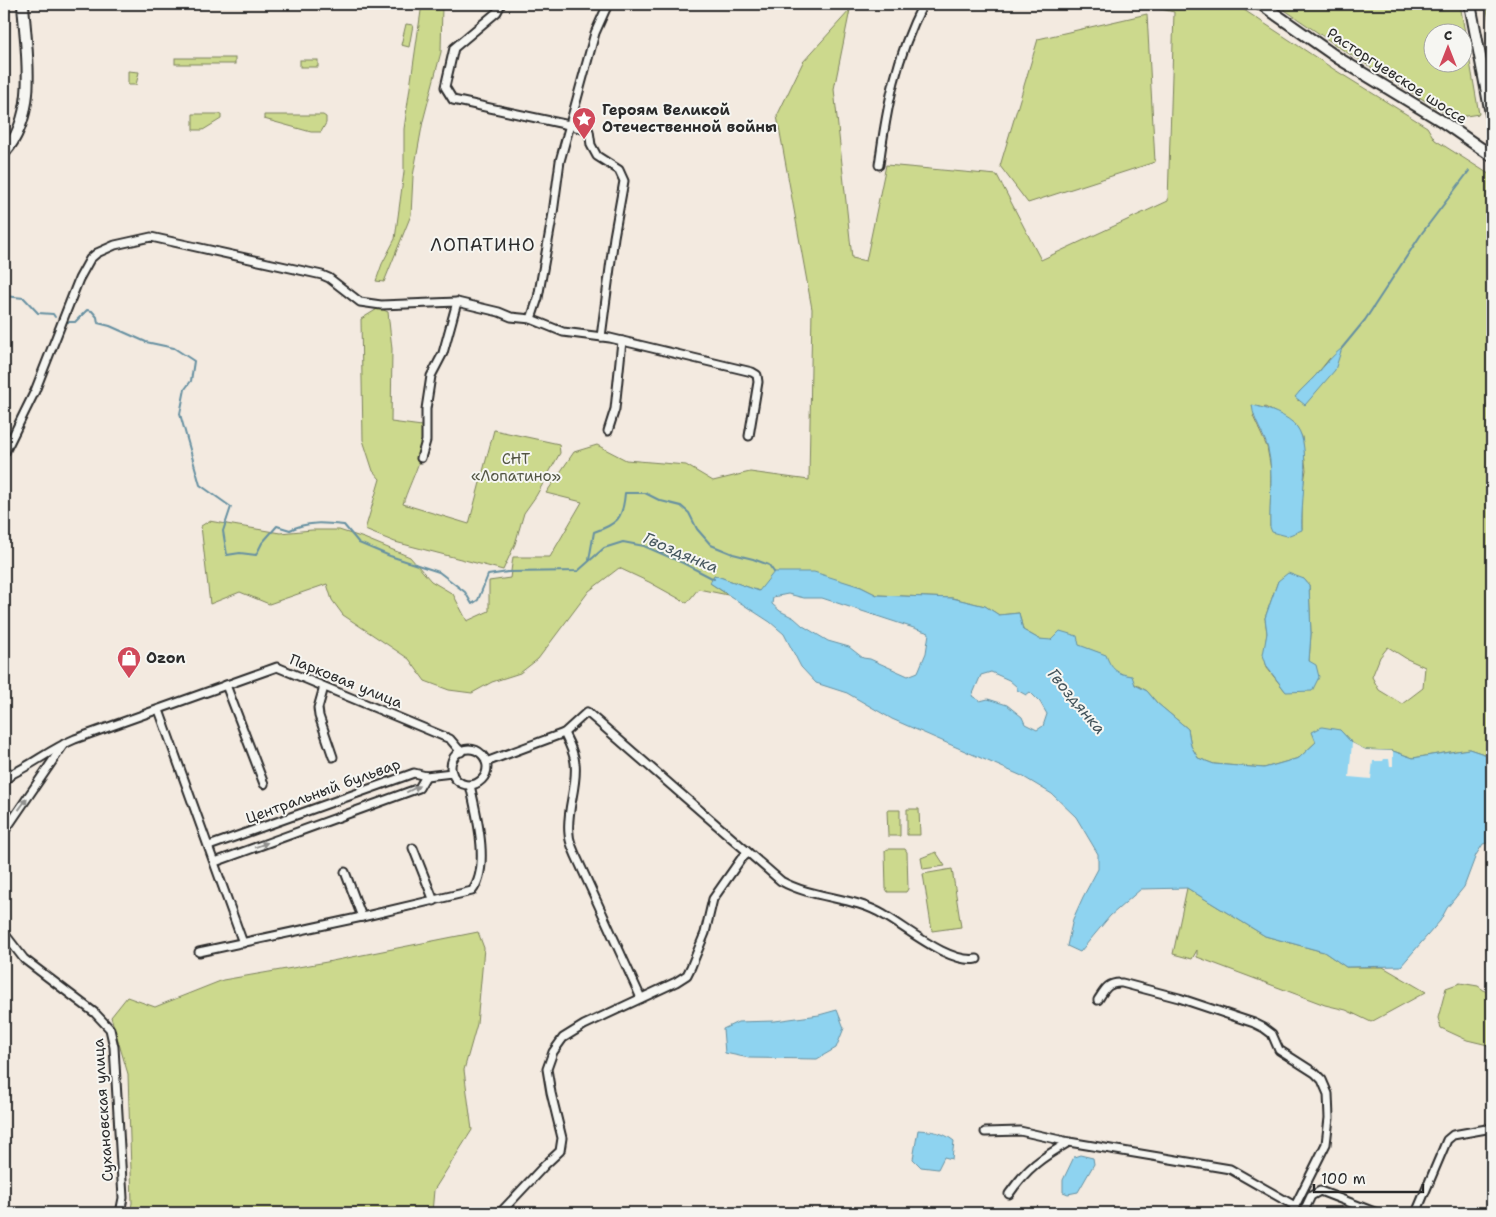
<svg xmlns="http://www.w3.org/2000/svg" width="1496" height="1217" viewBox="0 0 1496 1217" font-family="'Shantell Sans',sans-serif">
  <rect width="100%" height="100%" fill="#f3eae0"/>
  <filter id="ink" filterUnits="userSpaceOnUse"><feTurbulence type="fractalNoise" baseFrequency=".02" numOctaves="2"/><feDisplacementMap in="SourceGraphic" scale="10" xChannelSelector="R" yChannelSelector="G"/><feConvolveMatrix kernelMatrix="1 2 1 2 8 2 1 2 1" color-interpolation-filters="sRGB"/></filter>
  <g filter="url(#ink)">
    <!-- green -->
    <g fill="#ccd98d" stroke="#7c825c" fill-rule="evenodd">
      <polygon points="422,4 442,4 441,52 423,121 413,176 411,215 384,282 376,281 382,264 395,239 404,172 404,129"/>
      <path d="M1139 4H1235L1335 70 1427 127 1435 140 1492 176V765L1487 755 1469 749 1413 758 1393 751 1366 750 1359 747 1352 743 1340 730 1316 742 1299 758 1264 768 1214 764 1198 758 1191 746 1188 729 1157 703 1147 691 1135 684 1110 667 1105 655 1078 645 1039 639 1023 630 1019 613 999 615 985 606 952 598 877 595 861 587 840 581 759 591 714 575 710 583 728 595 698 589 687 603 649 582 619 568 589 591 538 659 520 673 492 682 472 693 449 690 425 681 409 659 343 615 332 600 327 584 269 604 240 592 210 604 201 526 209 521 280 533 312 530H339L364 538 410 557 431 581 453 594 467 621 489 611V581L510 578 513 557H550L582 502 546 493 574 452 597 445 626 460 686 465 713 481 750 472 809 480 812 309 777 116 803 62 850 10 834 89 852 258 866 261 886 165 997 175 1041 260 1168 201 1174 12ZM1330 358 1298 401 1299 392 1316 375ZM1265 407 1280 415 1296 426 1302 437 1306 470 1302 494V529L1270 527 1271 469 1267 447 1253 416ZM1304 579 1309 585 1311 634 1309 661 1286 692 1267 668 1264 655 1267 633 1265 618 1278 581ZM1388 647 1407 659 1425 667 1423 688 1402 704 1379 690 1372 677 1380 657Z"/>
      <path d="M1276 4H1460L1479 114 1453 118 1343 50ZM1434 32H1464V62H1434Z"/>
      <polygon points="1486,4 1492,4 1492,35"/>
      <polygon points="1147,14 1155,162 1028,203 1000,166 1038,39"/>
      <polygon points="406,24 413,25 409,47 401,45"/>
      <rect x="175" y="58" width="60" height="6"/>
      <rect x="300" y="60" width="18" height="7"/>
      <polygon points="128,71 139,72 136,85 128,85"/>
      <polygon points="193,114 221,114 221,119 203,130 193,130"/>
      <polygon points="264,115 323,115 326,117 326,123 321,132 311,132 264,119"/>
      <path d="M379 308 388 312 392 349 391 422 422 426C429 451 410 480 403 504L469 524 494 430 559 444 560 453 536 496 524 513 515 544 503 570 395 542 365 530 380 479 373 471 363 440 361 319Z"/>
      <polygon points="907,809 919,809 920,835 907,835"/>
      <polygon points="887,810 900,810 900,836 888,836"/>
      <polygon points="888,849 905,849 907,852 908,889 906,892 888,892 886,889 885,851"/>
      <polygon points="936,852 945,866 923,869 921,858"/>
      <polygon points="952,869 961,927 932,931 923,874"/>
      <polygon points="1187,888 1265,936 1324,952 1346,967 1383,967 1426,992 1371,1022 1346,1010 1325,1005 1197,957 1197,950 1192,959 1173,954"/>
      <polygon points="478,932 484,948 477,1024 464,1070 472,1130 434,1190 432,1213 130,1213 132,1203 128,1074 111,1017 127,997 155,1007 223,980 327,962"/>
      <polygon points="1460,983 1478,986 1492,996 1492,1046 1467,1040 1441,1028 1438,1018 1446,988"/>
    </g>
    <!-- water -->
    <g fill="#8ed3f0" stroke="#6690a1" fill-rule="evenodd">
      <path d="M1342 348 1335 370 1305 405 1295 397C1301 389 1310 382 1317 374 1325 365 1332 356 1342 348Z"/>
      <path d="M1252 405C1266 408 1288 415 1297 427 1312 447 1300 503 1302 530L1287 536 1272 532 1270 527C1269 501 1274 475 1268 449 1264 433 1254 423 1252 405Z"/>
      <path d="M774 572H814L861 587 877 595 952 598 985 606 999 615 1019 613 1023 630 1039 639 1051 640 1060 631 1077 636 1079 645 1106 655C1111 669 1117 674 1132 676L1135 685 1147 691 1157 703 1188 729 1191 746 1198 758 1214 764 1264 768 1299 758 1316 742 1312 732 1322 727 1340 730 1352 743 1359 747 1366 750 1393 751 1413 758 1469 749 1487 755 1492 765V839L1490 842 1483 844 1476 855 1464 887 1447 908 1440 921 1401 966 1346 967 1324 952 1265 936 1187 888 1141 889 1110 916 1080 952 1067 946 1073 919 1083 897 1098 869V854L1076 817 1052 794 1022 776 892 719 847 693 816 683 801 667 784 634 770 622 710 583 714 575 759 591ZM788 594 804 598H822L929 633 926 653 918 672 908 676 870 659 863 658 849 647 828 641 803 626 794 618 780 611 772 604 773 597ZM991 672 1009 680 1017 687V690L1026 695 1030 692 1040 702 1047 714 1043 726 1037 730 1025 724 1022 717 1007 705 988 699 980 701 972 696 981 675Z"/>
      <polygon points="1288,573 1304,579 1309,585 1311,634 1309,661 1316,665 1319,677 1312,691 1286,692 1267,667 1263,655 1267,633 1265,618 1278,581"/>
      <polygon points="837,1010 844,1028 836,1048 817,1059 749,1058 725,1053 723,1029 738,1022 775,1021 819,1015"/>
      <path d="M918 1130C932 1131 943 1132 954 1141L952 1159 944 1157 938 1169 921 1167 913 1159Z"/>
      <polygon points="1080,1155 1093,1158 1094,1164 1078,1192 1068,1194 1063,1192 1063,1180 1074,1157"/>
    </g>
    <!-- pier -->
    <polygon fill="#f3eae0" points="1352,743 1366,750 1393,751 1393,766 1390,766 1389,759 1384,759 1383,761 1373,761 1371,779 1349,777"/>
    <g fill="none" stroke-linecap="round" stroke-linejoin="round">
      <!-- stream -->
      <g stroke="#6690a1" stroke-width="2">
        <polyline points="4,296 24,298 38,313 53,314 55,317"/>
        <path d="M68 322H75L87 310 92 311 97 317 98 323 110 326 146 342 174 348 194 361 191 381 185 389 180 414 200 485 231 507 223 531 227 555 240 553 256 555 262 543 277 526 290 530C307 521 325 523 344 525L359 543 390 556 439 572 465 592 472 604 478 600 488 575 508 572 578 571 604 548 623 542 644 546 683 563 714 579"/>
        <polyline points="1342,348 1365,320 1422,233 1469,171"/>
        <path d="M589 560 594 532C617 524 623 519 625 493H645L661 501 681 506 689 513 697 529 711 545 733 554 753 559 769 565 774 572"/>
      </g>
      <!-- street casing -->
      <g stroke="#2b2b2b" stroke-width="11">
        <g id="street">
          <polyline points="501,4 497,12 454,48 445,87 453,100 569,125 589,131 591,145 597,156 619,170 624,181 614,237 601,337"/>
          <path d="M879 165C887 106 896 57 923 4"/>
          <polyline points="531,319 538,298 553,213 560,161 595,33 608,4"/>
          <polyline points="608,431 615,409 622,341"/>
          <polyline points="4,454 35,391 79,279 90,259 97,253 115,245 151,237 322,275 329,278 360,302 381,305 457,302 499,312 511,317 531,319 563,332 610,338 752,372 757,375 758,382 749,436"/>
          <polyline points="421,458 426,441 426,409 431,376 443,353 457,302"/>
          <polyline points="226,685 264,784"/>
          <polyline points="324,687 318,708 319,716 333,757"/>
          <polyline points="159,710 243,943"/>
          <path d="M564 733C569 743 574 752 575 763 578 786 566 810 569 834 569 841 573 849 576 856L641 998"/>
          <circle cx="469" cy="767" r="18"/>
          <path d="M486 762 564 733 587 712 781 881C813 899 853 896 884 915 907 928 949 964 977 959"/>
          <path d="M4 771 12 774C35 763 51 749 75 739L277 667 450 739 461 752"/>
          <polyline points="4,781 12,774"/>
          <polyline points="4,832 64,744"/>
          <polyline points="209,846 414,773 426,776 452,773"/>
          <polyline points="413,848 434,901"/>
          <polyline points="215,862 419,788 426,776"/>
          <polyline points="345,872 362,917"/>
          <polyline points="4,933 24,959 95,1013 110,1029 114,1047 123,1198 120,1213"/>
          <path d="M199 952 362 917 472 891C491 868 476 812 470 785"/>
          <path d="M1098 1000C1105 989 1108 982 1122 983L1179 998 1254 1023 1264 1028 1272 1034 1279 1050 1315 1073 1322 1080 1328 1094 1329 1118 1326 1144 1295 1206"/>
          <polyline points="985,1132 1020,1131 1069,1142 1230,1169 1295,1206 1292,1213"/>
          <path d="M1009 1194C1027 1168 1041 1158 1069 1142"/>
          <polyline points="500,1213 545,1165 560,1151 562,1138 551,1093 547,1069 553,1052 563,1038 584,1025 676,982 687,975 691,967 705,933 713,899 741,859 748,853"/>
          <polyline points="1303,1213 1311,1196 1320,1191 1377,1213"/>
          <polyline points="1416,1213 1447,1140 1453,1135 1492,1128"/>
        </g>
      </g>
      <!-- secondary casing -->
      <g stroke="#2b2b2b" stroke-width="14">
        <g id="secondary">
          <polyline points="1261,4 1338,58 1440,120 1492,156"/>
          <polyline points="1470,4 1492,119"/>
          <path d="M4 153C39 113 26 52 23 4"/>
        </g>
      </g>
      <!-- street -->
      <use href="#street" stroke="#f6f6f2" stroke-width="7"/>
      <!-- secondary -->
      <use href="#secondary" stroke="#f6f6f2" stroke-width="10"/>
    </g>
    <!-- one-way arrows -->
    <defs><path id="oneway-solid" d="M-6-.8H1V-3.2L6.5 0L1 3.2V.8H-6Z" transform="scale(1.25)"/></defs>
    <g fill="#90908e">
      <use href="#oneway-solid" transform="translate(413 789) rotate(-26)"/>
      <use href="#oneway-solid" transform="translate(23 804) rotate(-54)"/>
      <use href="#oneway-solid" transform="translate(261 845) rotate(-20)"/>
    </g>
  </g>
  <!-- icons -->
  <defs>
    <g id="sight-pin" transform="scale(1.25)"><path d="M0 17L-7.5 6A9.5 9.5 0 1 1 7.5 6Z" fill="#d1495b" stroke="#f6f6f2"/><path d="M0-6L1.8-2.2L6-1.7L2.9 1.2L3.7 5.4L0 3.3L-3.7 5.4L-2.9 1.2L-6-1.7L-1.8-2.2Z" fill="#fff"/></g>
    <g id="shop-pin" transform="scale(1.25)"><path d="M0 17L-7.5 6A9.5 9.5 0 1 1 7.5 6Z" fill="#d1495b" stroke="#f6f6f2"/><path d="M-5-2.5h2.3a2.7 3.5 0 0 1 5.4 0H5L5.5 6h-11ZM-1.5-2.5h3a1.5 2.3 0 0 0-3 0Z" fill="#fff"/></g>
  </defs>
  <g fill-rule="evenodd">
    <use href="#sight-pin" x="584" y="119"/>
    <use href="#shop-pin" x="129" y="658"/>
  </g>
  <g text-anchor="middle" stroke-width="4" stroke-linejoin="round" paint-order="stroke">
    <!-- street labels -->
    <g font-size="15" fill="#2b2b2b" stroke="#f6f6f2">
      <text transform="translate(1397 76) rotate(33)" y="5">Расторгуевское шоссе</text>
      <text transform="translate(346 681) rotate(22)" y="5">Парковая улица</text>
      <text transform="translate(323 791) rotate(-20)" y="5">Центральный бульвар</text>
      <text transform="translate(103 1110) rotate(-94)" y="5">Сухановская улица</text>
    </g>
    <!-- poi labels -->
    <g font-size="15" font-weight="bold" fill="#2b2b2b" stroke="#f6f6f2" text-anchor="start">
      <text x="602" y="115">Героям Великой<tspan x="602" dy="17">Отечественной войны</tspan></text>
      <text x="146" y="663">Ozon</text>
    </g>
    <!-- park labels -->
    <g font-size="15" fill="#535644" stroke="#f6f6f2">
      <text x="516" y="464">СНТ<tspan x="516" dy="17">«Лопатино»</tspan></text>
    </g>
    <!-- water labels -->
    <g font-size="16" font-style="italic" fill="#44555c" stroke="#f6f6f2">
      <text transform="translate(681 552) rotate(23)" y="6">Гвоздянка</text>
      <text transform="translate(1077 701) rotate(50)" y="6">Гвоздянка</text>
    </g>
    <!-- quarter labels -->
    <g font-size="18" letter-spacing="1" fill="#2b2b2b" stroke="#f6f6f2">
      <text x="483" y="251">ЛОПАТИНО</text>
    </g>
  </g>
  <!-- margin -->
  <rect width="1496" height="1217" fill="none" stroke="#f6f6f2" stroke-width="20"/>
  <rect x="10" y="10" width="1476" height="1197" fill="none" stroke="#2b2b2b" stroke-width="2" filter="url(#ink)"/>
  <!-- north arrow -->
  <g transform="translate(1448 48)"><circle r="24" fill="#f6f6f2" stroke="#a5a5a2"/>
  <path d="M0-4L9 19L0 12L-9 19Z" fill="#d1495b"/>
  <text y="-8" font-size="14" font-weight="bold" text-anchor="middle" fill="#2b2b2b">С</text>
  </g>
  <!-- scale -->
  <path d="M1314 1184v8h109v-8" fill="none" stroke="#2b2b2b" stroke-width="2.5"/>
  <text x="1321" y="1184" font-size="15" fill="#2b2b2b" stroke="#f6f6f2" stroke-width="4" paint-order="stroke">100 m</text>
</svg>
